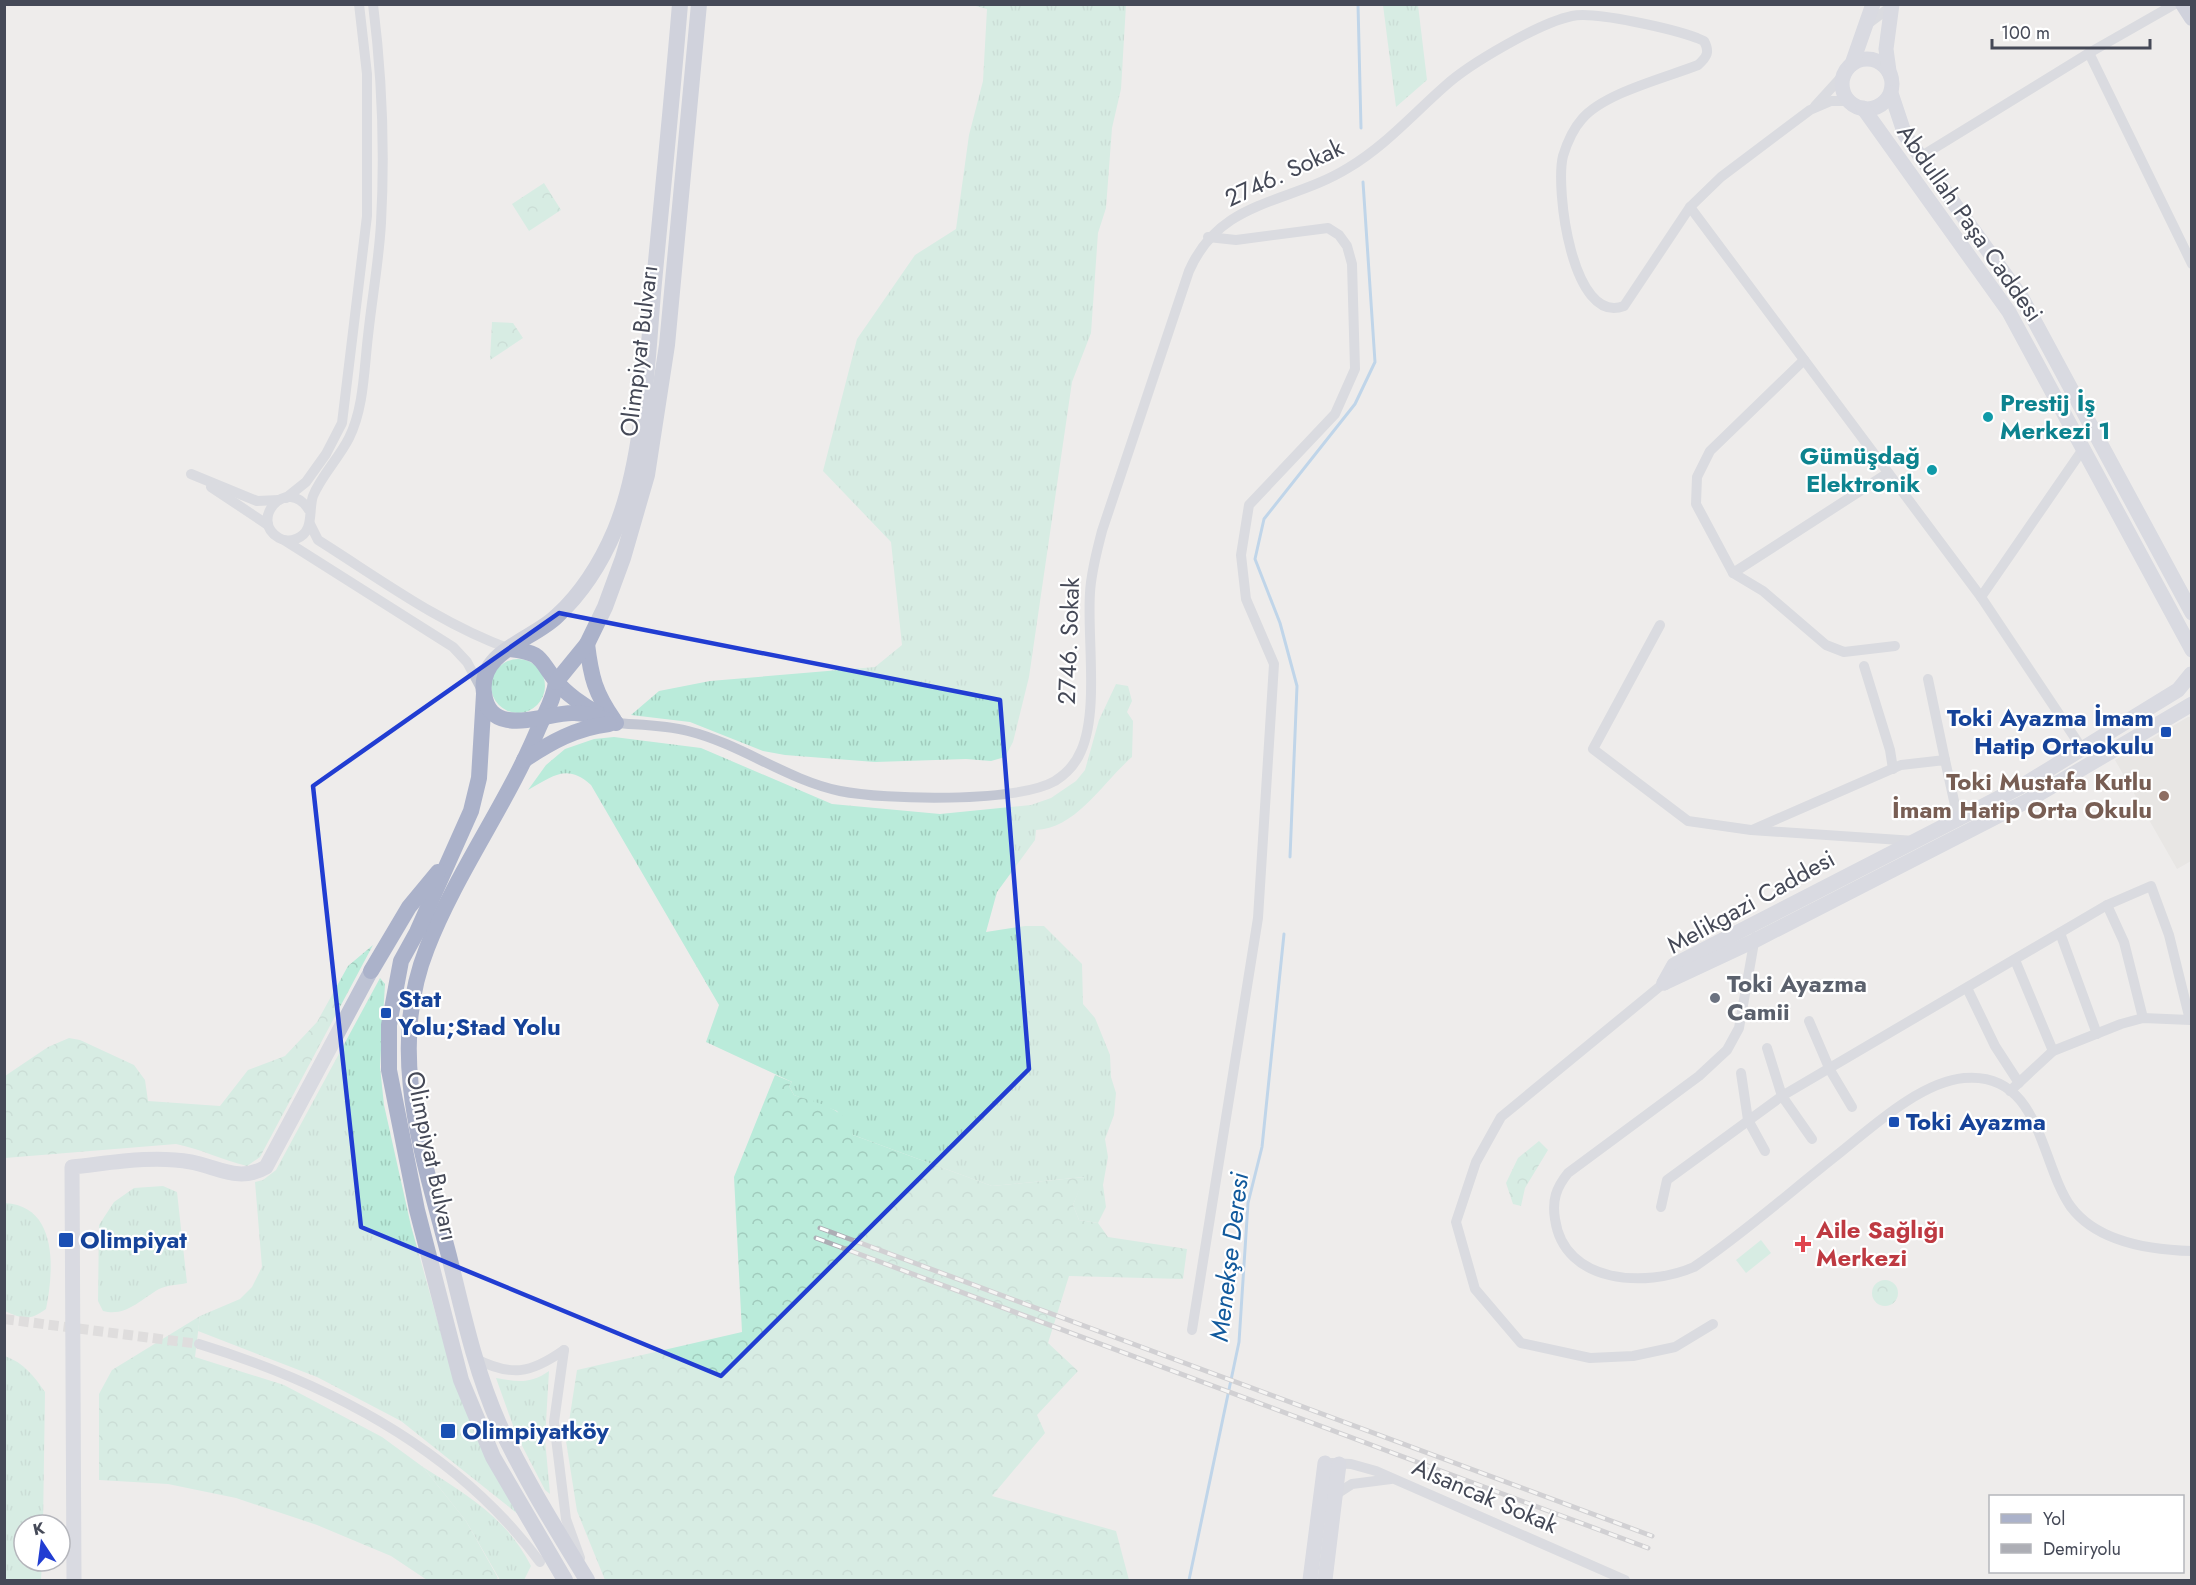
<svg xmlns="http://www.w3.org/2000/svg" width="2196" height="1585" viewBox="0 0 2196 1585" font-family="Jost,sans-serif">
  <defs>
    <pattern id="grass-tufts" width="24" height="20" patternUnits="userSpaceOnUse" patternTransform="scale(1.5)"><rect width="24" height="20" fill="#baebda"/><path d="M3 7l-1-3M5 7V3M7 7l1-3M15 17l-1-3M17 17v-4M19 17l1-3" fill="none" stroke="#a1cbbd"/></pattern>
    <pattern id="forest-crowns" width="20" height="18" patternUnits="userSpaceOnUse" patternTransform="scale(1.5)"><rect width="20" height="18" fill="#baebda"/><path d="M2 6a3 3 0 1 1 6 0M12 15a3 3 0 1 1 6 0" fill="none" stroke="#a1cbbd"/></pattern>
  </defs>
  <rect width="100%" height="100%" fill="#eeeceb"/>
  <!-- education -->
  <polygon fill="#dfdddc" points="2188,717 2191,717 2191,861 2177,869 2115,760"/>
  <!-- grass -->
  <g fill="url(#grass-tufts)">
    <polygon points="972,5 1126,5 1121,89 1112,128 1106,208 1098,233 1091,333 1072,382 1029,677 1013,742 1005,757 991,761 966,759 875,762 785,755 763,751 690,722 631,715 659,691 710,681 875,667 902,645 891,542 823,471 857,339 915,255 956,229 969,135 983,81 987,9"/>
    <polygon points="1383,5 1418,5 1427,80 1396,107"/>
    <circle cx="518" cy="686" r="27"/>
    <path d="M1116 684 1128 686 1132 701 1127 712 1133 721 1132 757C1104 781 1076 829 1036 830L1035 840 997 892 986 932 1025 926H1044L1082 964 1083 1004 1095 1018 1110 1055 1111 1077 1116 1093 1114 1115 1105 1139 1108 1157 1103 1185 1106 1207 1098 1223 1079 1220 1073 1205 1084 1177 992 1186 853 1135 837 1111 794 1095 789 1086 792 1082 706 1042 719 1005 591 785C567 763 553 776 528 790L546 765 565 749 594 739 614 737 701 748 832 804 940 814 1031 805 1051 798 1076 781 1085 770 1099 720Z"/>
    <polygon points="380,978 385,984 380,1067 384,1105 411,1226 448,1358 519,1515 401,1421 317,1377 198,1331 200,1316 240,1299 252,1287 262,1267 255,1182 263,1180 276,1170"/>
    <path d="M163 1186 177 1192 187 1283C178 1285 167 1285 159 1289 140 1300 126 1317 103 1311L98 1301 99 1225 114 1202 134 1188Z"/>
    <path d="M5 1203C58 1206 54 1270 46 1309 30 1321 22 1319 5 1311Z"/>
    <path d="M5 1356C24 1363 34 1376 45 1392L43 1525H24V1561H42L41 1580H5Z"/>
    <path d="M549 1371 545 1439 550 1494 545 1490 516 1434 496 1378C517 1382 531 1384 549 1371Z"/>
    <path d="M423 1467C467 1495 507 1518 531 1566L524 1580H500L466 1521Z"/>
  </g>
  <!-- forest -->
  <g fill="url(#forest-crowns)">
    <polygon points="544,183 561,210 529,231 512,204"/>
    <polygon points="492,322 513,323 523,338 490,360"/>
    <path d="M373 945 260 1157 247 1166C222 1160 201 1149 176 1144L5 1158V1076L48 1047 69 1038 80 1040 134 1065 145 1080 148 1101 220 1106 248 1070 285 1056 317 1022 348 966Z"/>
    <path d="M775 1075 792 1082 789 1086 794 1095C817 1103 848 1108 853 1135L992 1186 1085 1177 1073 1205 1079 1220 1098 1223 1108 1237 1187 1249 1183 1279 1069 1276 1048 1343 1078 1371 1037 1415 1045 1433 992 1496 1116 1531 1129 1580H605L577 1511 566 1441 577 1370 742 1332 734 1177Z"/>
    <polygon points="1539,1141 1548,1150 1525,1188 1521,1206 1513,1204 1506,1183 1518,1158"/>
    <circle cx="1885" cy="1293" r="13"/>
    <polygon points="200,1316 195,1357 284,1385 382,1437 423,1467 466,1521 498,1578 495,1580 427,1580 391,1556 317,1525 236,1498 168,1484 99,1480 99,1394 112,1370"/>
  </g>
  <!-- pitch -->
  <polygon fill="#baebda" points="1761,1240 1771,1253 1746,1273 1736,1260"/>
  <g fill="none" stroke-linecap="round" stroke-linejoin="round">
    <!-- stream -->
    <g stroke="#88b9e6" stroke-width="3">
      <polyline points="1358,4 1361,128"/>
      <polyline points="1290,857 1297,686 1280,623 1255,559 1264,519 1355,404 1375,362 1363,182"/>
      <polyline points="1189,1580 1239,1342 1248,1203 1262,1147 1284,934"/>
    </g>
    <!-- street-tunnel -->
    <polyline stroke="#cccbcd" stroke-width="10" stroke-dasharray="10 5" stroke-linecap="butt" points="4,1319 199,1344"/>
    <!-- street -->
    <g stroke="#c2c6d2" stroke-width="10">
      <polyline points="1869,23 1893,5"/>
      <polyline points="2089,53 2175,4"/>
      <polyline points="1815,106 1845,73"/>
      <polyline points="1920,157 2089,53 2192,264"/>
      <polyline points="1690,207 1981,597 2083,750"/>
      <polyline points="1804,360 1710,451 1697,477 1696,504 1733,573 1763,591 1826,645 1844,652 1895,646"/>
      <polyline points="191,474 257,501 279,500"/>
      <polyline points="211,487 268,525"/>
      <polyline points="286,498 306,482 326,454 342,423 367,216 367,74 359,4"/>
      <path d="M309 510C287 475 248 520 279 538 284 541 291 541 296 539 315 532 308 511 313 496 321 476 339 458 349 438 364 408 364 369 368 336 372 298 379 260 381 223 385 150 382 76 373 4"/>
      <path d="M310 524 318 540C380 579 440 624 510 649"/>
      <polyline points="284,540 453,647 467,662 483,692"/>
      <polyline points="1733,573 1888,473"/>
      <polyline points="1981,597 2083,449"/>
      <polyline points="1660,625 1593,749 1688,821 1751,830 1915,841"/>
      <polyline points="1864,666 1890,750 1893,769"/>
      <polyline points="1928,679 1945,760"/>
      <path d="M616 723C640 725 665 725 688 731 741 744 787 780 840 791 885 800 1016 803 1055 781 1066 774 1076 763 1081 751 1099 711 1087 637 1090 593 1091 572 1097 551 1102 531L1189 271C1221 198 1288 205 1348 168 1385 146 1412 115 1445 86 1469 64 1539 23 1572 16 1595 11 1673 29 1697 38L1704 41C1710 52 1707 57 1698 65 1665 78 1604 93 1582 119 1573 129 1567 143 1563 156 1555 188 1572 326 1624 306L1690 207 1721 177 1810 110 1831 101H1849"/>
      <polyline points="1752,830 1901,765 1945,760 1958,819"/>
      <polyline points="2107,905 2124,942 2143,1018"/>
      <polyline points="2060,933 2097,1034"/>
      <path d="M1755 937 1739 1028 1727 1050 1699 1076 1568 1173C1556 1188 1552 1200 1555 1219 1564 1284 1646 1288 1694 1267 1744 1233 1790 1192 1837 1155 1871 1128 1920 1082 1964 1078 2041 1071 2040 1164 2071 1207 2098 1243 2151 1250 2192 1251"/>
      <polyline points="2015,960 2053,1051"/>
      <polyline points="1664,983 1501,1117 1476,1162 1456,1222 1475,1289 1521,1343 1590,1358 1633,1356 1675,1347 1713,1324"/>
      <polyline points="1967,988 1995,1046 2019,1083"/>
      <polyline points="1809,1021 1830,1070 1852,1107"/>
      <polyline points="1767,1048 1782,1096 1812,1139"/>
      <polyline points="1741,1073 1748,1120 1765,1151"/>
      <polyline points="1661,1207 1667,1180 1782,1096 2107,905 2151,886 2169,935 2190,1020 2143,1018 2121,1024 2053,1051 2010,1091"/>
      <polyline points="1192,1330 1258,918 1274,664 1246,599 1241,555 1249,505 1335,414 1355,369 1352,264 1347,246 1339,235 1328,228 1236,240 1208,237"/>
      <path d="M199 1344C330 1384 457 1450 540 1562"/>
      <polyline points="564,1350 554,1422 566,1519 580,1558"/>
      <path d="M474 1358C511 1377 530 1374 564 1350"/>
      <polyline points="1332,1463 1351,1464 1376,1471 1625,1580"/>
      <polyline points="1335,1495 1352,1484 1391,1479"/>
    </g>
    <!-- secondary -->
    <g stroke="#bec3d4" stroke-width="15">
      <circle cx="1867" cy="84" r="25"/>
      <polyline points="1852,64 1873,4"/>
      <polyline points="1889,71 1886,49 1892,4"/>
      <polyline points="1891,93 1905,135 2022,298 2192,613"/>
      <polyline points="1863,108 2009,312 2192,650"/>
      <polyline points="1664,983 1674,965 2020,787 2178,690 2191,674"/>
      <polyline points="1664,983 1756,940 2027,801 2192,704"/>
      <path d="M74 1580 72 1167C111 1163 152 1155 191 1162 218 1167 239 1183 266 1167L371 971"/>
      <polyline points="1310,1580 1325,1463"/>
      <polyline points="1325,1580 1339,1464"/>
    </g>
    <!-- primary -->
    <g stroke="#abb2ca" stroke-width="16">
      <polyline points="2183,4 2192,18"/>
      <path d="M587 644C591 677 595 693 614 720"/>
      <path d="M510 649C543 653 538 658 556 681 565 693 584 706 597 713"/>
      <path d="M556 682C554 699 546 711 539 727 508 803 457 871 427 948 386 1051 423 1155 449 1256 463 1313 475 1370 499 1424 524 1478 556 1529 587 1580"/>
      <polyline points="556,682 587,644 605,607 623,558 647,475 667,345 699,4"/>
      <polyline points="484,694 479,778 471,811 417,932 401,961 389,1025 389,1070 417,1210 461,1380 493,1457 565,1580"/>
      <path d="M616 723C602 719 587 712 572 713 545 713 490 740 484 693 478 651 533 640 557 616 583 592 601 563 615 530 643 463 647 366 653 293 662 197 672 101 680 4"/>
      <path d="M524 760C551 742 576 728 609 724"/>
      <polyline points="371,971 409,907 438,872"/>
    </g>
    <!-- rail casing -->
    <g stroke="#adaeb5" stroke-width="5">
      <g id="rail">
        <polyline points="820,1228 1652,1536"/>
        <polyline points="816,1238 1648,1548"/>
      </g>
    </g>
    <!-- rail -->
    <use href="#rail" stroke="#fff" stroke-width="3" stroke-dasharray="9" stroke-linecap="butt"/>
  </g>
  <!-- marked area -->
  <path d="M0 0H2196V1585H0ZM559 613 1000 700 1029 1069 721 1376 361 1227 313 786Z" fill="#eeeceb" fill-opacity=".55" fill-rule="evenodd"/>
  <path fill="none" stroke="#213dd2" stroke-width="4.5" stroke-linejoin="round" d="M559 613 1000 700 1029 1069 721 1376 361 1227 313 786Z"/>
  <!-- markers -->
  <g fill="#0f9aa8" stroke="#fff" stroke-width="2">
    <circle cx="1988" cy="417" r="6"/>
    <circle cx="1932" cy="470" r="6"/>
  </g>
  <g fill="#1a4fb4" stroke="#fff" stroke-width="2">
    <rect x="2160" y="726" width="12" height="12" rx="3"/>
    <rect x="380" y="1007" width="12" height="12" rx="3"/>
    <rect x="1888" y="1116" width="12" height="12" rx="3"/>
    <rect x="58" y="1232" width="16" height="16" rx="3"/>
    <rect x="440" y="1423" width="16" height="16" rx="3"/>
  </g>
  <circle fill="#8d6e63" stroke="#fff" stroke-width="2" cx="2164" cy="796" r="6"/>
  <circle fill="#6b7280" stroke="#fff" stroke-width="2" cx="1715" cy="998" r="6"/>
  <path fill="#e0444e" stroke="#fff" stroke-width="2" d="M1800 1235h6v6h6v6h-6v6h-6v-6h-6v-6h6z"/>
  <g text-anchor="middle" stroke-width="4.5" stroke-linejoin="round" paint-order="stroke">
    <!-- street labels -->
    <g font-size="24" fill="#454957" stroke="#fff">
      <text transform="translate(1284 173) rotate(-25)" y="8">2746. Sokak</text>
      <text transform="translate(1970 223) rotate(55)" y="8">Abdullah Paşa Caddesi</text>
      <text transform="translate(639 351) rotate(-83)" y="8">Olimpiyat Bulvarı</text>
      <text transform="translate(1069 641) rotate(-88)" y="8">2746. Sokak</text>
      <text transform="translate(1751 902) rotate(-29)" y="8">Melikgazi Caddesi</text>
      <text transform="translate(432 1156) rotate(78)" y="8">Olimpiyat Bulvarı</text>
      <text transform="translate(1485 1496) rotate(23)" y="8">Alsancak Sokak</text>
    </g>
    <!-- culture labels -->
    <g font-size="24" font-weight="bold" fill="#0d838f" stroke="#fff" text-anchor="start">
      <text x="2000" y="411">Prestij İş<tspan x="2000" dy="28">Merkezi 1</tspan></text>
      <text x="1920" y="464" text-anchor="end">Gümüşdağ<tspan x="1920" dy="28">Elektronik</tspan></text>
    </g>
    <!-- transit labels -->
    <g font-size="24" font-weight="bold" fill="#164399" stroke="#fff" text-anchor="start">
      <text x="2154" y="726" text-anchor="end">Toki Ayazma İmam<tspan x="2154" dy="28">Hatip Ortaokulu</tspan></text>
      <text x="398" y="1007">Stat<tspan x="398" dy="28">Yolu;Stad Yolu</tspan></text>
      <text x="1906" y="1130">Toki Ayazma</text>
      <text x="80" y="1248">Olimpiyat</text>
      <text x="462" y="1439">Olimpiyatköy</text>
    </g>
    <!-- education labels -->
    <g font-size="24" font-weight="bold" fill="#785e54" stroke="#fff" text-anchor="end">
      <text x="2152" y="790">Toki Mustafa Kutlu<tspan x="2152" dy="28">İmam Hatip Orta Okulu</tspan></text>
    </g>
    <!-- worship labels -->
    <g font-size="24" font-weight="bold" fill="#5b616d" stroke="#fff" text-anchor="start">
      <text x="1727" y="992">Toki Ayazma<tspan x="1727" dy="28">Camii</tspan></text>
    </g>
    <!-- health labels -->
    <g font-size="24" font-weight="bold" fill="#be3a42" stroke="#fff" text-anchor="start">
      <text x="1816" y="1238">Aile Sağlığı<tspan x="1816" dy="28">Merkezi</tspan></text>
    </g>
    <!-- water labels -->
    <g font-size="26" font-style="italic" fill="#125a9d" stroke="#fff">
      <text transform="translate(1229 1257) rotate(-83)" y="9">Menekşe Deresi</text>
    </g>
  </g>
  <!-- border -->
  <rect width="2196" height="1585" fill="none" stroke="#454957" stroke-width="12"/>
  <!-- legend -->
  <rect x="1989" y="1495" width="195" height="78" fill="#ffffff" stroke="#b5b6bc" stroke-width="1.5"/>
  <rect x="2001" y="1514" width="30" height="9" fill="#abb2ca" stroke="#b5b6bc" stroke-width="1.5"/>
  <text x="2043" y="1525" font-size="18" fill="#454957">Yol</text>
  <rect x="2001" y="1544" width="30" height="9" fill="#adaeb5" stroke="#b5b6bc" stroke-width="1.5"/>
  <text x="2043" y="1555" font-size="18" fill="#454957">Demiryolu</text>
  <!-- north arrow -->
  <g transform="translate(42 1543) rotate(347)"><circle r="28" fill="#ffffff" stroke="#b5b6bc" stroke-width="1.5"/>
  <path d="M0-4.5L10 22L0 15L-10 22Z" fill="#213dd2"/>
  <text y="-9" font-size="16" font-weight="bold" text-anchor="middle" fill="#454957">K</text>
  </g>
  <!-- scale -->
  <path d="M1992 39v9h158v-9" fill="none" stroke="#454957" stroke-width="3"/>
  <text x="2001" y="39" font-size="18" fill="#454957" stroke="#ffffff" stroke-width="4.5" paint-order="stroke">100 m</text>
</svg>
